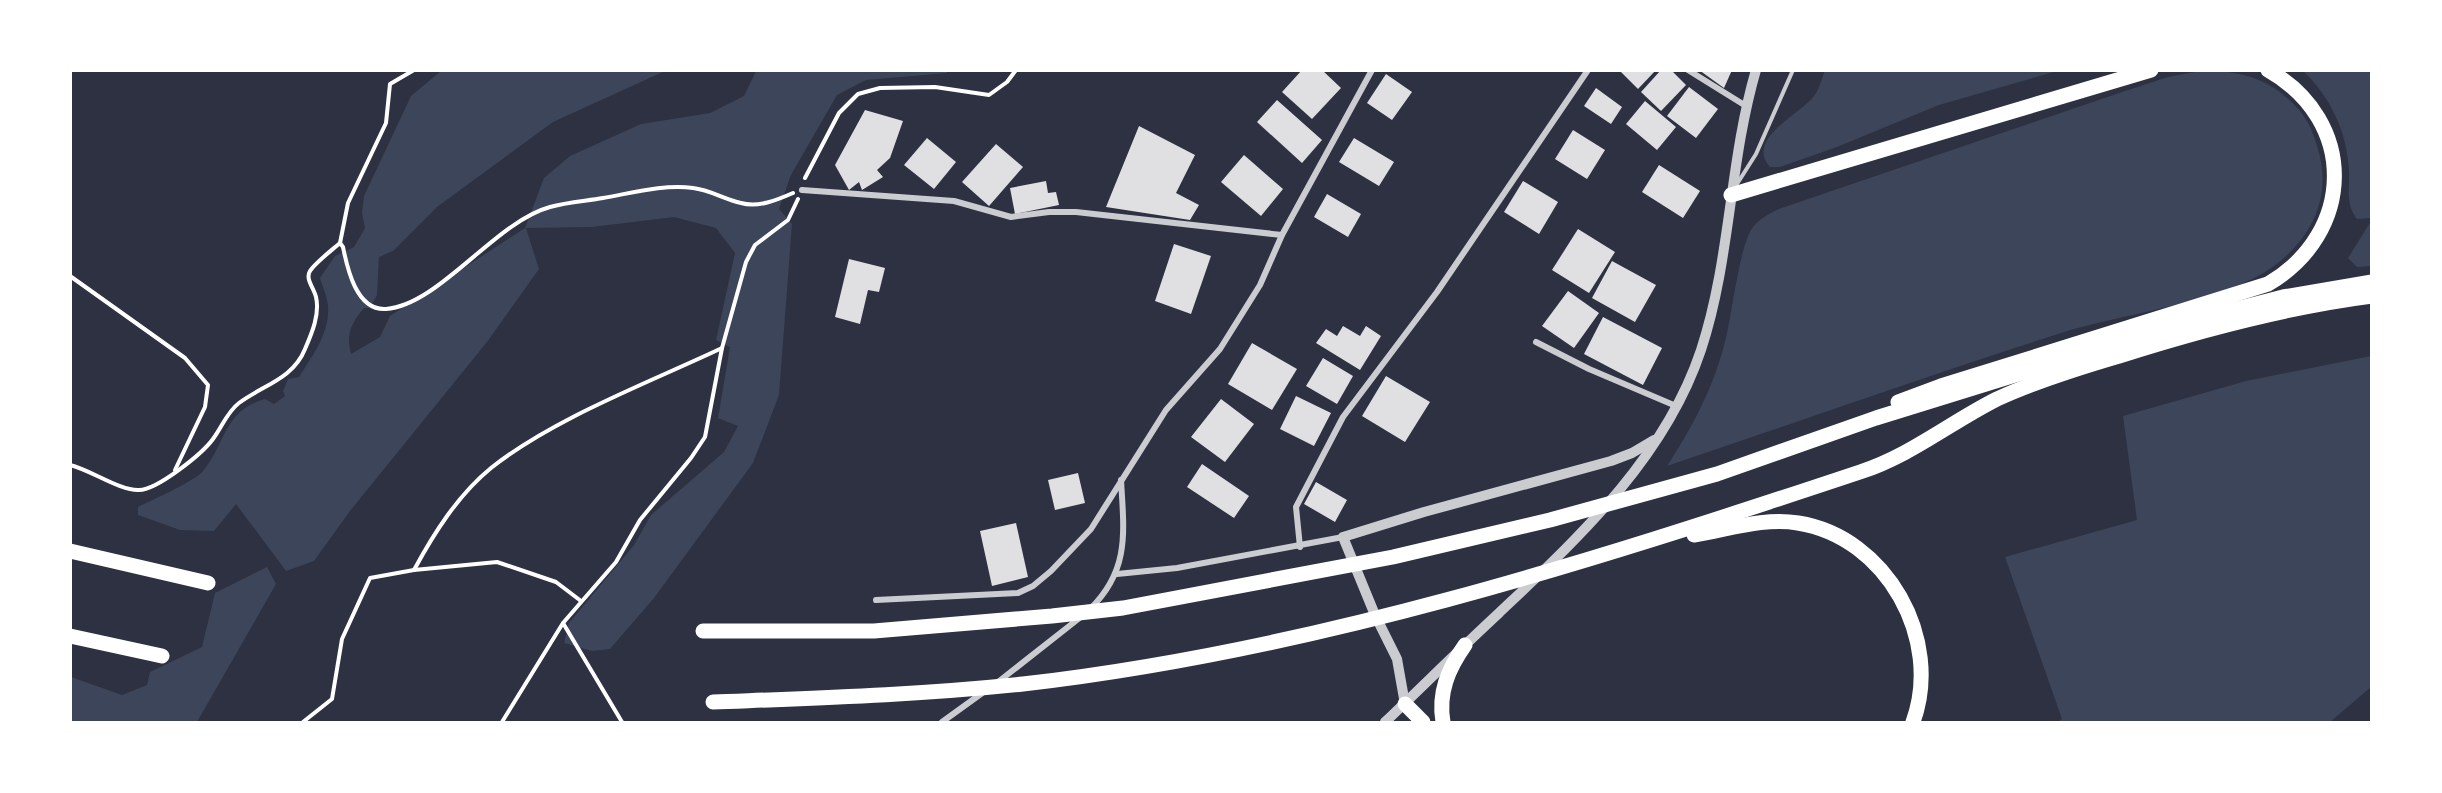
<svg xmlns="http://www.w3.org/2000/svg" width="2442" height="793" viewBox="0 0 2442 793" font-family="Helvetica,sans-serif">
  <rect width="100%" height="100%" fill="#2d3142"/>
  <!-- green -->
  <g fill="#3c4559">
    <path d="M1825 70H2057V71L1939 105 1837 147 1780 167H1770C1744 139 1802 113 1814 96 1819 90 1822 78 1825 70Z"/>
    <path d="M441 71H665L553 122 437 207 393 251 379 257 377 295 370 308H364C351 324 346 333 351 354L380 337 390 316 525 228 544 178 570 156 641 124 710 113 744 96 756 71H947V73L866 80 837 95 791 175 779 209 792 224 779 395 753 463 654 598 610 649 592 651 564 643 569 623 634 545 651 515 724 452 738 426 718 418 730 347 716 340 735 253 716 228 674 217 592 227 526 228 539 269 487 342 350 511 314 561 286 571 236 504 214 531 180 530 138 515V507C152 500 195 481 203 471 226 443 224 410 265 399L274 404 285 396 283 391 288 379 299 377C312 356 330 333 328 306 327 297 323 287 320 278L335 256 354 247 365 228 362 213 364 196 411 96Z"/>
    <path d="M2200 71C2242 70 2271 78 2300 111 2309 122 2314 135 2318 149 2332 196 2313 237 2274 266 2225 302 2121 314 2061 333 1929 375 1798 422 1667 466 1695 423 1718 379 1728 328 1733 304 1740 249 1751 230 1756 221 1767 215 1776 210L2122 92 2168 77Z"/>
    <path d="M2303 71H2368L2371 74V218L2357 219C2345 204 2350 188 2349 170 2347 132 2330 96 2303 71Z"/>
    <polygon points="2371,221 2371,266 2357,267 2348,258"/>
    <polygon points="2371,356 2371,687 2330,722 2058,722 2062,719 2005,557 2137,520 2123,416 2246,381"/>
    <polygon points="267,567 276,584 197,722 71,722 71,677 122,695 147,685 150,672 202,647 215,593"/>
  </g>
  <!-- building -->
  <g fill="#e0e0e3">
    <polygon points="1302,70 1322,70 1341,88 1312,119 1282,92"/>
    <polygon points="1619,70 1656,70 1638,89"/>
    <polygon points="1661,70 1671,70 1686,85 1661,111 1641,92"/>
    <polygon points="1699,70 1732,70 1724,88"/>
    <polygon points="1386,74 1412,92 1392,120 1367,103"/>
    <polygon points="1689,87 1718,109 1696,138 1667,116"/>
    <polygon points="1596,88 1622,107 1611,124 1584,106"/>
    <polygon points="1277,100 1322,140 1302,163 1257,122"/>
    <polygon points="1645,101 1676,127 1657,150 1626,124"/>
    <polygon points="865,110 903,121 890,158 877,170 883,177 862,190 859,182 849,190 835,165"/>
    <polygon points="1139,126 1195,155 1176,193 1199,205 1190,220 1106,207"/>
    <polygon points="1573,130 1605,150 1587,179 1555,159"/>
    <polygon points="927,138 956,162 934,189 904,165"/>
    <polygon points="1354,138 1394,162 1379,186 1339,162"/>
    <polygon points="996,144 1023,167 989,206 962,182"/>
    <polygon points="1244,155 1283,189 1261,216 1221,182"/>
    <polygon points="1659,165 1700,191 1683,218 1642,192"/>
    <polygon points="1046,181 1048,193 1056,192 1059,205 1015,214 1010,188"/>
    <polygon points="1523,181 1558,202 1539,234 1504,212"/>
    <polygon points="1327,194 1361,214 1348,237 1314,217"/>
    <polygon points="1578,229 1615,252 1589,293 1552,270"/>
    <polygon points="1174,244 1211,256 1191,314 1155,301"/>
    <polygon points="849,259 885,268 879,292 868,290 860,324 835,317"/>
    <polygon points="1612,261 1656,285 1635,322 1592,298"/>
    <polygon points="1568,291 1599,313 1574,348 1542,326"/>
    <polygon points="1603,317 1662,348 1643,385 1584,354"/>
    <polygon points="1343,326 1360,336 1366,326 1381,336 1360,370 1316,343 1326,329 1337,336"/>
    <polygon points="1252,343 1297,369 1272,410 1228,384"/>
    <polygon points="1323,358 1353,376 1337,404 1306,386"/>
    <polygon points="1386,376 1430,402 1405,442 1362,416"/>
    <polygon points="1296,396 1331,413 1314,446 1280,429"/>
    <polygon points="1221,399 1254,424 1225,462 1191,437"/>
    <polygon points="1202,464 1249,496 1234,518 1187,487"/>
    <polygon points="1078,473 1085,503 1055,510 1048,480"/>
    <polygon points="1316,482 1347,500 1335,522 1304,504"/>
    <polygon points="1016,523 1028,577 992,586 980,531"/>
  </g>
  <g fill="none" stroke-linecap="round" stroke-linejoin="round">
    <!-- path -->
    <g stroke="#fff" stroke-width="4">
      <polyline points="805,178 839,113 858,94 880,88 935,87 989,95 1007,82 1016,70"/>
      <polyline points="340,243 348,203 386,123 390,84 414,70"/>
      <polyline points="70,276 185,358 208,385 205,407 175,470"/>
      <path d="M70 465C91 470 120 491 139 490 157 490 202 454 213 439 222 427 227 412 239 403 263 385 293 379 305 349 312 333 320 314 316 297 314 288 305 279 310 271 315 263 332 250 340 243L343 247C347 267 356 311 386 309 439 305 495 222 550 207 567 202 586 201 603 198 632 193 664 184 693 188 710 190 724 199 741 203 758 208 777 200 793 193"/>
      <path d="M414 570C434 533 458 495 491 468 554 418 648 383 722 348"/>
      <polyline points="563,623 616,562 640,520 691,458 705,437 722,348 746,262 755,245 788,220 798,199"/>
      <polyline points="303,722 332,699 342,639 370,578 414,570 497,562 556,582 581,601"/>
      <polyline points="502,722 563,623 622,722"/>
    </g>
    <!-- service -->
    <polyline stroke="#caccd0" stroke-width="4" points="1737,184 1756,154 1793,70"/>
    <!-- minor -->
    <g stroke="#caccd0" stroke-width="6">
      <polyline points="1688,70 1746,106"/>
      <polyline points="802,190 954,201 1011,217 1049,212 1076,212 1282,235"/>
      <polyline points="1536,342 1589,369 1676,406"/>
      <polyline points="1300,547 1296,507 1343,417 1437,292 1588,70"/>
      <polyline points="1117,574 1177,568 1343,537"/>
      <polyline points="876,600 1018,593 1033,586 1051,571 1091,529 1166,410 1220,349 1260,285 1282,235 1372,70"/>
      <path d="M1090 609C1130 570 1124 532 1121 480"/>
      <polyline points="998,682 1082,616"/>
      <polyline points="942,722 985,691"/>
    </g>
    <!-- tertiary -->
    <g stroke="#caccd0" stroke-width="10">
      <polyline points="1405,704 1397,659 1375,615 1343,537 1424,512 1611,461 1632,453 1654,440"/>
      <path d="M1385 722C1423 686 1460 649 1499 613 1579 537 1665 458 1701 350 1731 259 1729 162 1756 70"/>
    </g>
    <!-- motorway -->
    <g stroke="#fff" stroke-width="15">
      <polyline points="1731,195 2151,70"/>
      <path d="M1898 402 1941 386 2268 284C2355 233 2358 121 2268 70"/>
      <path d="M1694 535C1727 530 1764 517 1798 523 1887 537 1943 640 1913 722"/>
      <polyline points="70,551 208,583"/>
      <polyline points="703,631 874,631 1052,616 1123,608 1393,557 1550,520 1717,474 1876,418 2186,322 2283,297 2372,282"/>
      <polyline points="70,636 162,656"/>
      <path d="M713 702C816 698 920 695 1023 684 1311 651 1587 563 1860 472 1910 456 1951 422 1997 399 2036 381 2078 368 2119 356 2201 330 2286 307 2372 296"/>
      <polyline points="1405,704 1423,722"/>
      <path d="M1443 722C1438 693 1448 669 1465 645"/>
    </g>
  </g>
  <!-- border -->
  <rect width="2442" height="793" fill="none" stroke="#ffffff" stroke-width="144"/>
</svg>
